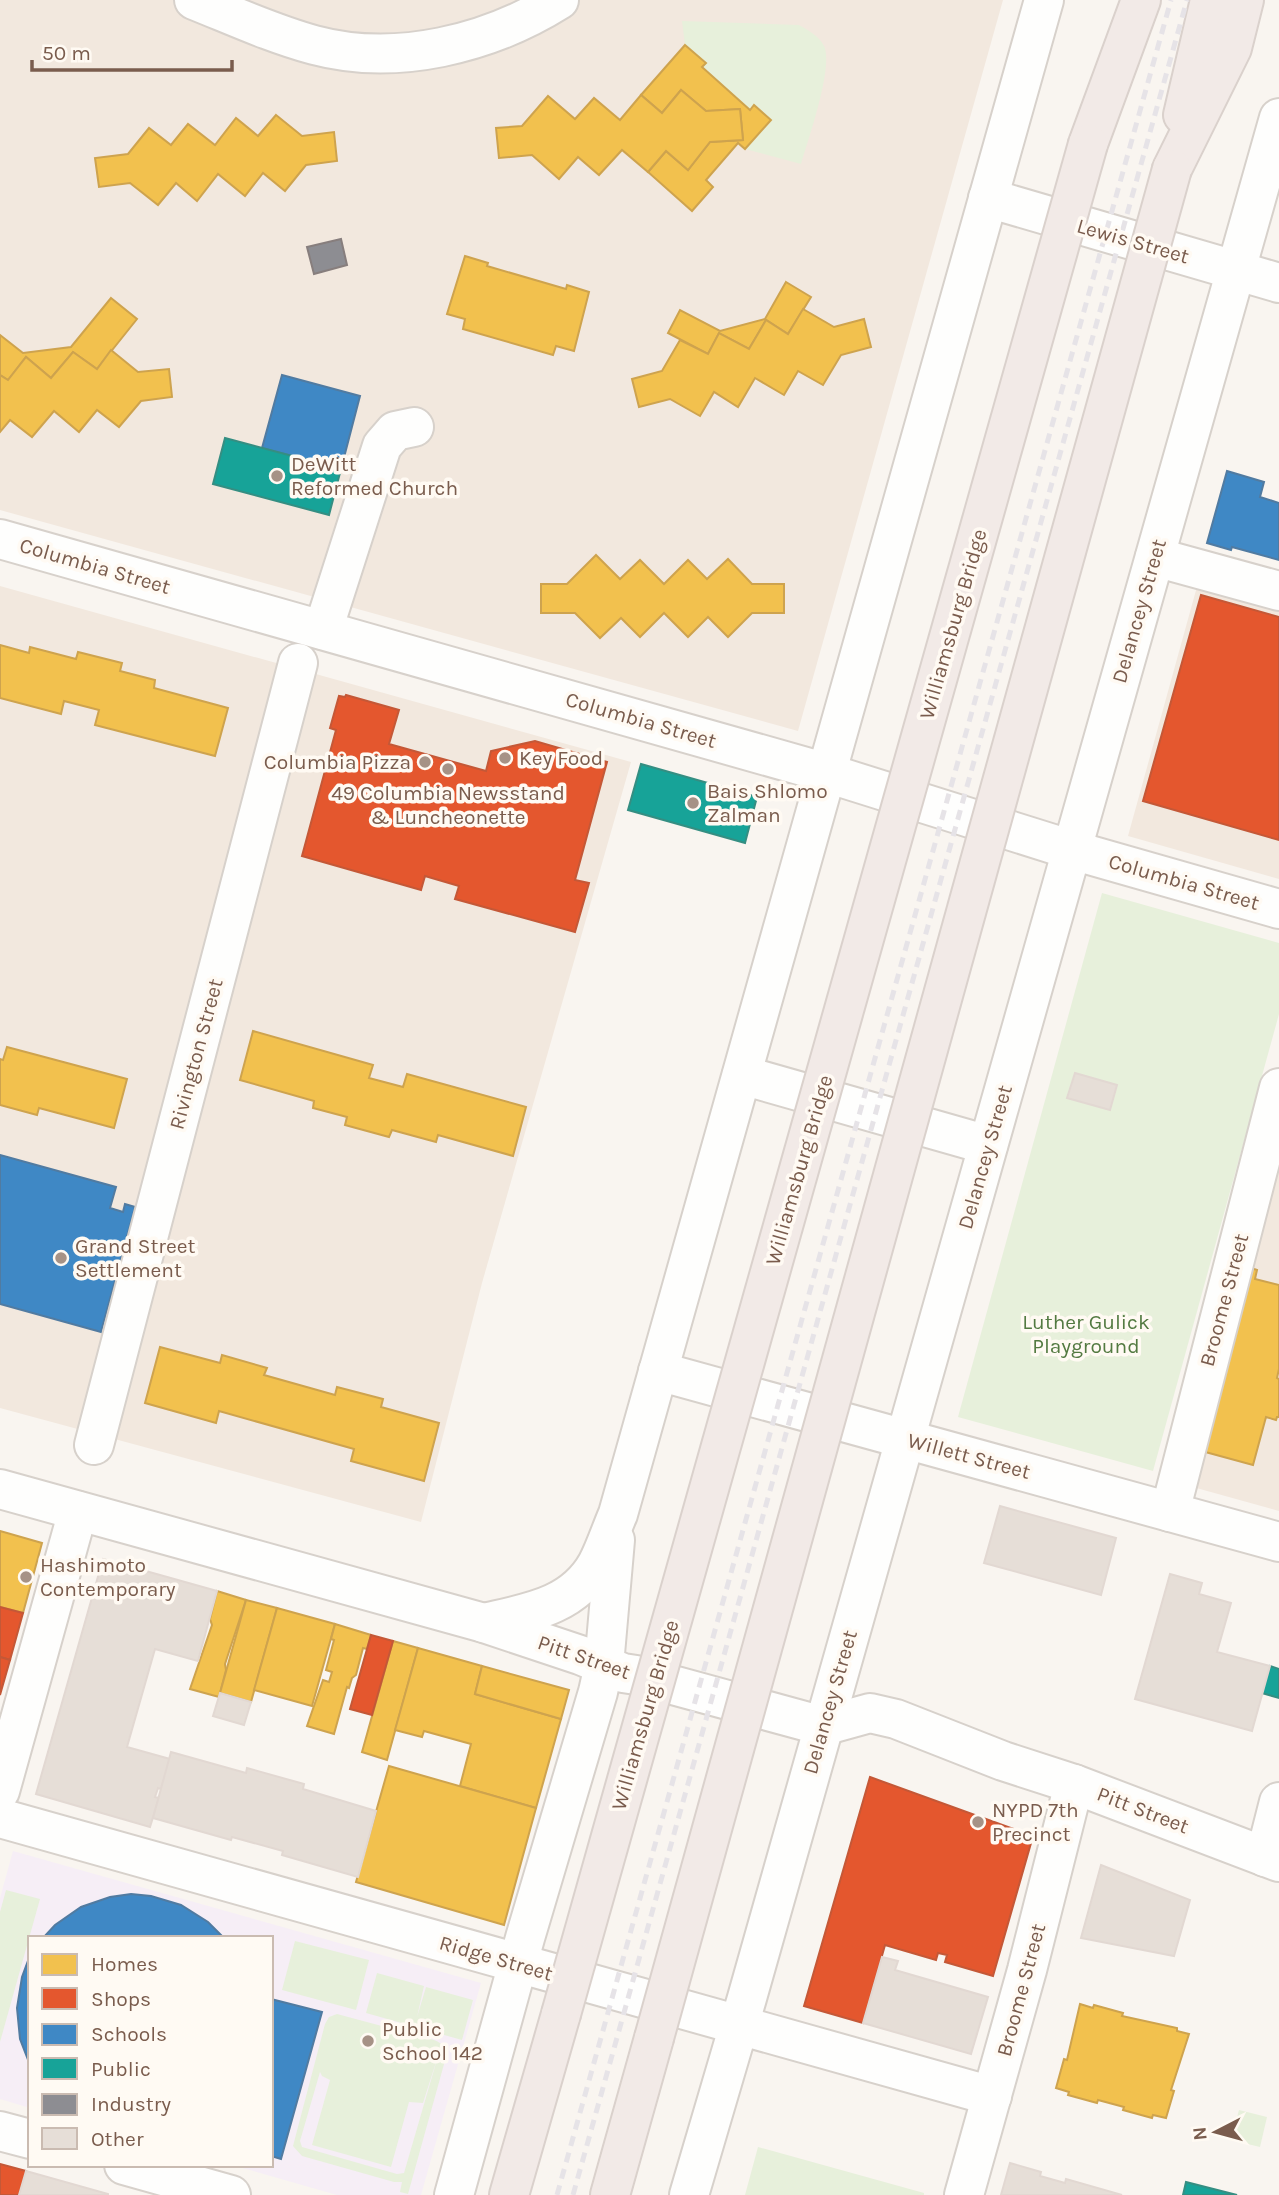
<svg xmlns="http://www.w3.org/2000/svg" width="1279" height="2195" viewBox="0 0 1279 2195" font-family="Karla,sans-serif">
  <rect width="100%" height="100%" fill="#f9f5f0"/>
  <!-- residential -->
  <g fill="#f2e8de">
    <polygon points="0,0 1003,0 798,731 0,510"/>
    <polygon points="1198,583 1279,605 1279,879 1128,836"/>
    <polygon points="0,586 631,762 482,1283 421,1522 0,1408"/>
    <polygon points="1279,1115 1279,1511 1182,1484"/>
  </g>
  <!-- education -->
  <polygon fill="#f6eef6" points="13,1851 481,1983 421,2195 337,2195 232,2165 271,2165 271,1938 30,1938 30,2108 0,2099 0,1898"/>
  <!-- green -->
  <g fill="#e7f0db" fill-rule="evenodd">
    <path d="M682 21 799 25C808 30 819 36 824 46 834 66 808 140 801 164L745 149 770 120 754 105 750 110 702 67 705 63 685 45Z"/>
    <polygon points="1102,893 1279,943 1279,1014 1153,1471 958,1417"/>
    <polygon points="6,1890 40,1899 0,2042 0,1912"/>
    <polygon points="295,1941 369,1960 356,2010 282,1990"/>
    <polygon points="377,1973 424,1986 417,2017 426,1987 473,2000 462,2040 366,2013"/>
    <path d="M337 2014 434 2040C443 2043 445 2048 446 2057L408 2194 400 2192 402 2182H394L302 2156 293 2146 325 2024 329 2017ZM438 2056 404 2173 397 2174 302 2147 300 2141 320 2072 322 2076 330 2080 312 2145 391 2167 409 2102 423 2103Z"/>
    <polygon points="1239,2110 1267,2117 1260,2147 1231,2140"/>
    <polygon points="758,2147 924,2193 924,2195 745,2195"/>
  </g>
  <!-- homes -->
  <g fill="#f2c14e" stroke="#cea34e" stroke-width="2">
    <polygon points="685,45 706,63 702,67 750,110 754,105 771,120 745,149 738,143 706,180 713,187 692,211 648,172 666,151 688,170 710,142 743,140 740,109 706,111 681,90 662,113 641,95"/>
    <polygon points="681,90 706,111 740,109 743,140 710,142 688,170 666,151 648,172 622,150 599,175 578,157 559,179 532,155 499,158 496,128 522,126 548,96 575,119 594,98 620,120 641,95 662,113"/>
    <polygon points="276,115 302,136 334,132 337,161 306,165 285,191 263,173 245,196 218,174 197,201 176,183 158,205 130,183 99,187 95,158 128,154 149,128 171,145 188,124 215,145 236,118 258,136"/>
    <polygon points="465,256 488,263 487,266 566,289 567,285 589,292 574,351 556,346 553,355 463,329 465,319 447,314"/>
    <polygon points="786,282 811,297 788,334 766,320 749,349 719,333 708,354 668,333 680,310 720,331 765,319"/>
    <polygon points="111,298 137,319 97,369 73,352 51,378 26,357 8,380 0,375 0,335 23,353 71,347"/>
    <polygon points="803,309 834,327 864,319 871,347 841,355 823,385 798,371 784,395 755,378 738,407 714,392 700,416 670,399 639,407 632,379 662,371 680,340 708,354 719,333 749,349 766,320 788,334"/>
    <polygon points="111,350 138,372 169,369 172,397 141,401 119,427 97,410 79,432 54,411 32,437 10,420 0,432 0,375 8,380 26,357 51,378 73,352 97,369"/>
    <polygon points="596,555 620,579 640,560 664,584 688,560 707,579 728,559 752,584 784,584 784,613 752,613 728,637 708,617 688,637 664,613 640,637 621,618 600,638 575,613 541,613 541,584 567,584"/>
    <polygon points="0,645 29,653 30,647 76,659 78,652 122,663 120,671 155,680 154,688 228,708 215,756 95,725 99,710 64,701 61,714 0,698"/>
    <polygon points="253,1031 373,1065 369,1078 403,1087 407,1074 526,1107 513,1156 438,1135 436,1142 392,1130 389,1137 345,1125 347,1117 313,1108 314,1101 240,1080"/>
    <polygon points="7,1047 127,1079 114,1128 39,1108 37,1115 0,1105 0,1059 3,1060"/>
    <polygon points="1248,1267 1257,1270 1255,1279 1279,1285 1279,1369 1277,1378 1279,1379 1279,1417 1277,1417 1276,1420 1266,1417 1253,1465 1198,1450"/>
    <polygon points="160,1347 220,1363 222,1355 267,1368 264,1375 335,1395 337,1387 383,1399 381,1407 439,1423 424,1481 351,1461 354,1449 219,1411 216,1423 145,1403"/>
    <polygon points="0,1531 42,1543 23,1613 0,1607"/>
    <polygon points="217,1591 246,1600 225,1664 226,1670 219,1697 190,1689 212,1625 210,1619"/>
    <polygon points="246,1600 277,1608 251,1702 220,1693"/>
    <polygon points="277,1608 335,1624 312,1706 254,1690"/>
    <polygon points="335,1624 371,1635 367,1649 363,1648 356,1675 352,1678 349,1688 347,1687 334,1734 307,1726 323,1680 329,1682 332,1672 326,1670 334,1640 331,1639"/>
    <polygon points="393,1641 418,1648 387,1760 362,1752"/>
    <polygon points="418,1648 482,1666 475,1694 561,1719 536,1808 460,1786 471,1744 424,1731 422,1737 395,1730"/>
    <polygon points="482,1666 569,1690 561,1719 475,1694"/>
    <polygon points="389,1766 536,1808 504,1925 356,1882"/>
    <polygon points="1080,2004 1093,2008 1094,2005 1123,2013 1122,2016 1177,2028 1177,2031 1189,2034 1171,2090 1174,2091 1166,2118 1153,2115 1152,2118 1123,2110 1124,2107 1098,2100 1097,2103 1068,2095 1069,2092 1056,2088 1064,2059 1067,2060"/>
  </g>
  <!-- shops -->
  <g fill="#e4572e" stroke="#c45837" stroke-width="2">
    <polygon points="1201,595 1279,617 1279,840 1143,801"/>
    <polygon points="346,695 399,710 389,744 486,771 491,751 535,741 607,762 575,880 589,883 575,932 455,899 459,886 425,876 421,890 302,856 336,730 330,728 339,696 345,697"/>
    <polygon points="0,1607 23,1613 10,1660 0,1657"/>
    <polygon points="371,1635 393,1641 372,1715 350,1709"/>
    <polygon points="0,1657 10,1660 0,1695"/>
    <polygon points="870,1777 1033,1836 993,1976 945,1962 947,1955 938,1953 936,1960 885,1945 863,2023 804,2006"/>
    <polygon points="0,2164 26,2171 19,2195 0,2195"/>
  </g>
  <!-- schools -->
  <g fill="#3f88c5" stroke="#517ba1" stroke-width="2">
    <polygon points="282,375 360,396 341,469 262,448"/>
    <polygon points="1227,471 1264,482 1260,497 1279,503 1279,560 1232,547 1231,550 1207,543"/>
    <polygon points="0,1155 116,1187 110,1208 123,1212 125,1204 135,1207 101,1332 0,1304"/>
    <polygon points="131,1894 151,1896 181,1905 208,1922 224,1938 43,1938 55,1925 81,1907 110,1897"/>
    <polygon points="29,1958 30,1957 30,2065 20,2039 17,2008 22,1977"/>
    <polygon points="271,1999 322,2012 281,2159 271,2156"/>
  </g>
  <!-- public -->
  <g fill="#17a398" stroke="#358e82" stroke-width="2">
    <polygon points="225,438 341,469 329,515 213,484"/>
    <polygon points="641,764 757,797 745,843 628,810"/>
    <polygon points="1270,1666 1279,1669 1279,1698 1262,1693"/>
    <polygon points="1186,2182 1237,2195 1183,2195"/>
  </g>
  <!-- industry -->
  <polygon fill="#8d8d92" stroke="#877e7d" stroke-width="2" points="341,239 347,265 314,274 307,247"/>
  <!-- building -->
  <g fill="#e6ded7" stroke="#e2d8d2" stroke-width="2">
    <polygon points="1075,1073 1117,1085 1110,1110 1067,1098"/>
    <polygon points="1000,1506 1116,1538 1101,1595 984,1563"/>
    <polygon points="103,1559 217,1591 198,1661 155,1649 127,1747 170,1759 161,1789 158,1788 155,1797 159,1798 150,1827 36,1794"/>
    <polygon points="1170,1574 1202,1583 1199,1594 1231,1603 1217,1652 1270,1666 1252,1731 1135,1699"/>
    <polygon points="220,1693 251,1702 244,1725 213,1716"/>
    <polygon points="171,1752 246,1773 247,1768 304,1784 303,1789 376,1811 358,1877 282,1855 283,1851 232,1837 231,1840 153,1818"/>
    <polygon points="1101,1865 1190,1900 1174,1956 1081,1938"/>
    <polygon points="882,1957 898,1961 895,1970 988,1997 971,2054 863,2023"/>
    <polygon points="1010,2163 1041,2172 1040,2176 1065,2183 1066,2179 1122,2195 1001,2195"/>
    <polygon points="26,2171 108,2194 108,2195 19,2195"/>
  </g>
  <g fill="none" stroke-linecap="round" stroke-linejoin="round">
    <!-- minor casing -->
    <g stroke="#d7d1cb" stroke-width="42">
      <g id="minor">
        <path d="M194 0C234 16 273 34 314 45 396 67 489 44 559 0"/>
        <polyline points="988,198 1279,283"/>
        <polyline points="0,539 827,773 1072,850 1279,909"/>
        <polyline points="1155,557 1279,591"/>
        <polyline points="323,630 382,446 395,431 414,427"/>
        <polyline points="742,1075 988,1145"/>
        <polyline points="658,1371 1279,1542"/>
        <polyline points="94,1445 298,663"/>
        <polyline points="0,1489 484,1623 580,1655 623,1673 636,1675 823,1726 870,1713 896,1719 1003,1761 1074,1784 1279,1862"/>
        <polyline points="1170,1512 1279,1088"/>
        <path d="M484 1623C527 1613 573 1607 597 1564 605 1549 611 1530 618 1514L1044 0"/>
        <polyline points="0,1791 78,1511"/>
        <polyline points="0,1818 992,2096"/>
        <polyline points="1265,1857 1279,1802"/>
        <polyline points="0,2131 30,2139"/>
        <polyline points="124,2165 231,2195"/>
        <polyline points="454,2195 525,1938 598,1692 604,1665 615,1540"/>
        <polyline points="689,2195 747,1998 1279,118"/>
        <polyline points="964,2195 1027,1970 1074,1784"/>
      </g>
    </g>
    <!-- highway casing -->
    <g stroke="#dad1cc" stroke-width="42">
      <g id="highway">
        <polyline points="1183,115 1210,0"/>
        <polyline points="1088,144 1141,0"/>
        <polyline points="1172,169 1232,48 1244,0"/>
        <polyline points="509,2195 561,2014"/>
        <polyline points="610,2195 654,2038"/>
      </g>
    </g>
    <!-- minor -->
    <use href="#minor" stroke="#fefefd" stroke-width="38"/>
    <!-- highway -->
    <use href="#highway" stroke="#f2eae7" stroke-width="38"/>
    <!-- rail -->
    <g stroke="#e6e3e7" stroke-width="5" stroke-dasharray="10 7" stroke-linecap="butt">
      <polyline points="557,2195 1171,0"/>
      <polyline points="573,2195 1187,0"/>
    </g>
    <!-- highway-bridge casing -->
    <g stroke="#dad1cc" stroke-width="42" stroke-linecap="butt">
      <g id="highway-bridge">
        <polyline points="561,2014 1088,144"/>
        <polyline points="654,2038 1172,169"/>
      </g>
    </g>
    <!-- highway-bridge -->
    <use href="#highway-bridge" stroke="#f2eae7" stroke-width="38"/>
  </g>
  <!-- markers -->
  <g fill="#a69286" stroke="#fffaf3" stroke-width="2.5">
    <circle cx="277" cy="476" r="7"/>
    <circle cx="505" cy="758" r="7"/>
    <circle cx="425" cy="762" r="7"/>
    <circle cx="448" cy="769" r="7"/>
    <circle cx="693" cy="803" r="7"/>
    <circle cx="61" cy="1258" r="7"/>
    <circle cx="26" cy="1577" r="7"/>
    <circle cx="978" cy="1822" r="7"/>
    <circle cx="368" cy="2041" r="7"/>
  </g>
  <g text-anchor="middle" stroke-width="7" stroke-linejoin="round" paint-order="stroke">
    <!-- street labels -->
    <g font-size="21" fill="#7a5c4d" stroke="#fffaf3">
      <text transform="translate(1133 241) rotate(16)" y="7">Lewis Street</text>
      <text transform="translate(95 566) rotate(16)" y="7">Columbia Street</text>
      <text transform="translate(1139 611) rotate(-74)" y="7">Delancey Street</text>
      <text transform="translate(953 624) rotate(-74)" y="7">Williamsburg Bridge</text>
      <text transform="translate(641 720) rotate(16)" y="7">Columbia Street</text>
      <text transform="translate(1184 882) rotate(16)" y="7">Columbia Street</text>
      <text transform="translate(196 1054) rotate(-75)" y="7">Rivington Street</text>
      <text transform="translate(985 1157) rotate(-74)" y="7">Delancey Street</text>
      <text transform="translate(799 1170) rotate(-74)" y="7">Williamsburg Bridge</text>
      <text transform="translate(1224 1300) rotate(-75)" y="7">Broome Street</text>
      <text transform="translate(969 1456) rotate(15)" y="7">Willett Street</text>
      <text transform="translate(584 1657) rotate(19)" y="7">Pitt Street</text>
      <text transform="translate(830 1702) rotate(-74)" y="7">Delancey Street</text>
      <text transform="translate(645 1715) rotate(-74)" y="7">Williamsburg Bridge</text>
      <text transform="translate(1143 1810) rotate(21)" y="7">Pitt Street</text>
      <text transform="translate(496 1958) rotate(16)" y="7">Ridge Street</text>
      <text transform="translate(1021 1990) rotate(-75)" y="7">Broome Street</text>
    </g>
    <!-- poi labels -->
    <g font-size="21" fill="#7a5c4d" stroke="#fffaf3" text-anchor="start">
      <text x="291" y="471">DeWitt<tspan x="291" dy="24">Reformed Church</tspan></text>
      <text x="519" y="765">Key Food</text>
      <text x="411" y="769" text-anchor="end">Columbia Pizza</text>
      <text x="707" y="798">Bais Shlomo<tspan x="707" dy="24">Zalman</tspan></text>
      <text x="448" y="800" text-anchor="middle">49 Columbia Newsstand<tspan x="448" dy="24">&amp; Luncheonette</tspan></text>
      <text x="75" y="1253">Grand Street<tspan x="75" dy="24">Settlement</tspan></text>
      <text x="40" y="1572">Hashimoto<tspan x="40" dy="24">Contemporary</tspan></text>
      <text x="992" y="1817">NYPD 7th<tspan x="992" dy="24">Precinct</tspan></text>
      <text x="382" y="2036">Public<tspan x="382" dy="24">School 142</tspan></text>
    </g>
    <!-- park labels -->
    <g font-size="21" fill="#537a41" stroke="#fffaf3">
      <text x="1086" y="1329">Luther Gulick<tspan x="1086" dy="24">Playground</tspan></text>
    </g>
  </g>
  <!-- legend -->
  <rect x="28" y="1936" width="245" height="231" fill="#fffaf3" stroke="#cabbb1" stroke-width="2"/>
  <rect x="42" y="1954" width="35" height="21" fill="#f2c14e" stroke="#cabbb1" stroke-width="2"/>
  <text x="91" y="1971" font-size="21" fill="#7a5c4d">Homes</text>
  <rect x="42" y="1988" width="35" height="21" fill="#e4572e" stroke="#cabbb1" stroke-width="2"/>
  <text x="91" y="2006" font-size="21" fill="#7a5c4d">Shops</text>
  <rect x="42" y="2024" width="35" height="21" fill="#3f88c5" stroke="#cabbb1" stroke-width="2"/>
  <text x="91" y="2041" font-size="21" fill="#7a5c4d">Schools</text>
  <rect x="42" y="2058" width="35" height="21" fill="#17a398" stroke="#cabbb1" stroke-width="2"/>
  <text x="91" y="2076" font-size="21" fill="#7a5c4d">Public</text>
  <rect x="42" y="2094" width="35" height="21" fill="#8d8d92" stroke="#cabbb1" stroke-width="2"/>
  <text x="91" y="2111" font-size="21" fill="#7a5c4d">Industry</text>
  <rect x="42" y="2128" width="35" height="21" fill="#e6ded7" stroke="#cabbb1" stroke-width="2"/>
  <text x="91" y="2146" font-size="21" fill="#7a5c4d">Other</text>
  <!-- north arrow -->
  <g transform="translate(1216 2132) rotate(264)" stroke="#fffaf3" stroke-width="5" paint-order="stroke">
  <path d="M0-5L12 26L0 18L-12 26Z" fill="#7a5c4d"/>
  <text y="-10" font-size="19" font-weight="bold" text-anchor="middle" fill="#7a5c4d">N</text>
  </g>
  <!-- scale -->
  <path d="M32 60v10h200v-10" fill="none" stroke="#7a5c4d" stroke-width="3.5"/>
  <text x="42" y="60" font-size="21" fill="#7a5c4d" stroke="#fffaf3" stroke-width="5" paint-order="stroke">50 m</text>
</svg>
